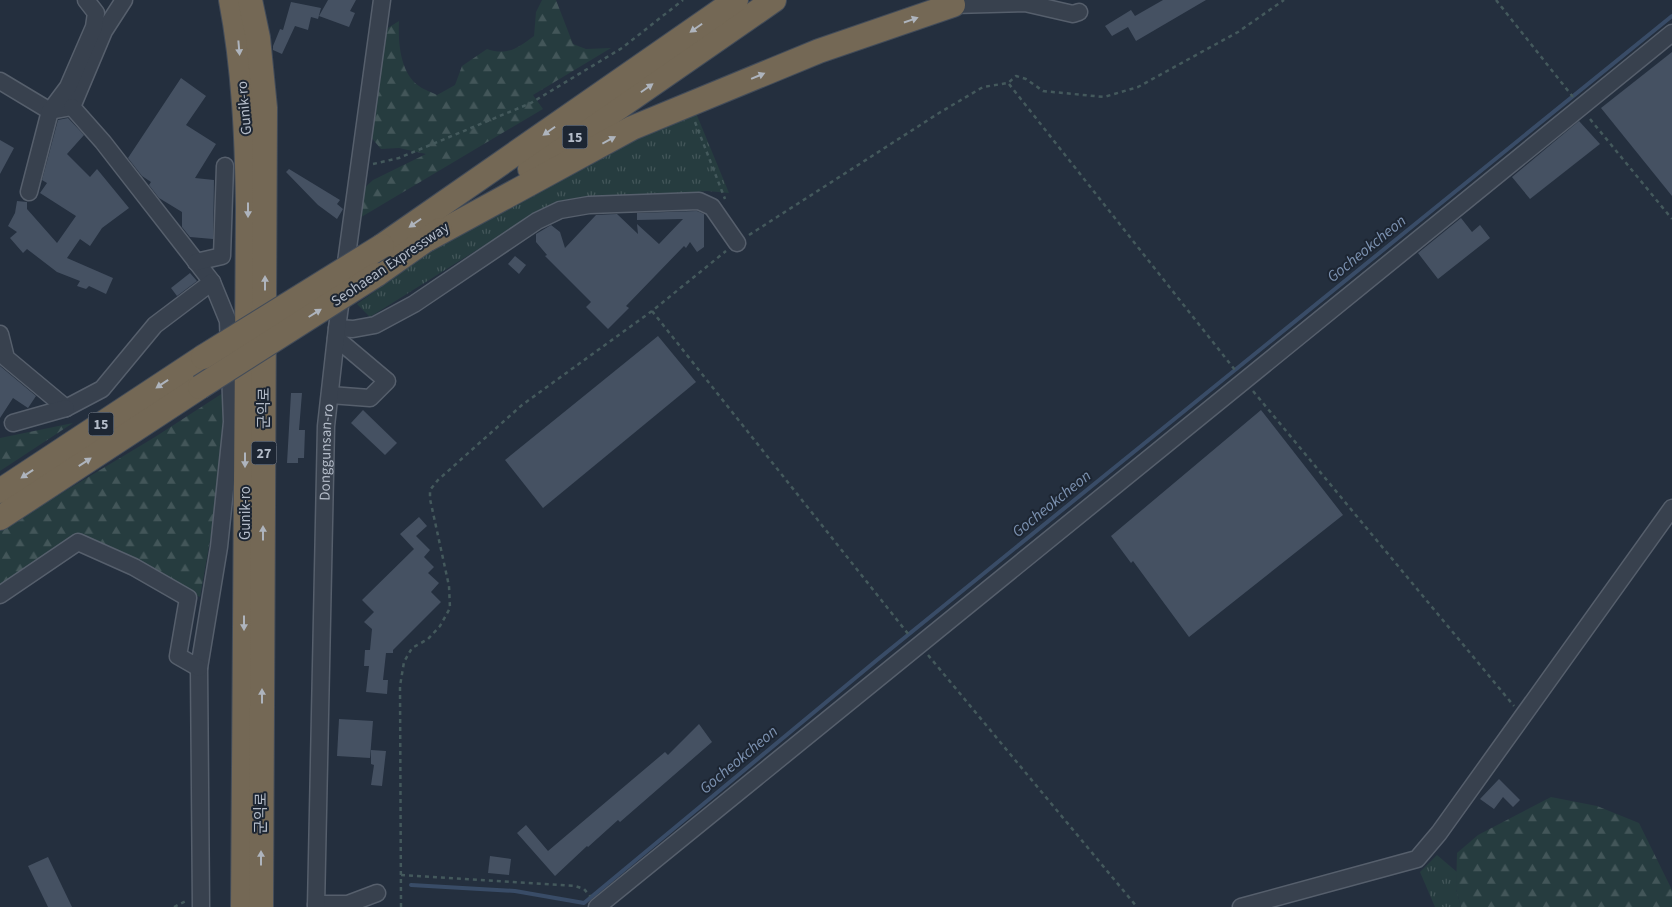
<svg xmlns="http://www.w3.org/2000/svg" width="1672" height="907" viewBox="0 0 1672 907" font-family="'Source Sans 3','Noto Sans KR',sans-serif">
  <defs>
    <pattern id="grass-tufts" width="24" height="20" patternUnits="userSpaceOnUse" patternTransform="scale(1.25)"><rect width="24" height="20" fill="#263c3f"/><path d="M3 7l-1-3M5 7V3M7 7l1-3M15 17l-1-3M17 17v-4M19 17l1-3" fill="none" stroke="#435659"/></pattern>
    <pattern id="forest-firs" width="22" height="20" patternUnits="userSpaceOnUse" patternTransform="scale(1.25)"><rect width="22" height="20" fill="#263c3f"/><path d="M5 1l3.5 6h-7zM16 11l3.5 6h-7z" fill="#435659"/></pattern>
  </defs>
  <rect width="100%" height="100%" fill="#242f3e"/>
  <!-- grass -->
  <g fill="url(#grass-tufts)">
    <polygon points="696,113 729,193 707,191 547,206 370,317 357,304 455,234 614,145"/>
    <polygon points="1437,855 1457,872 1456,889 1461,907 1435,907 1420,872"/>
  </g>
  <!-- forest -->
  <g fill="url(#forest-firs)">
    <path d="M542 0H556L573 44 586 49 611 48 533 95 543 109 358 219 361 191 373 180 426 154 399 148 381 149 370 136 383 31 399 21C398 42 400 73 419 86 424 90 432 92 437 95L455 85 462 66 487 49C507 56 518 48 534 36L536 12Z"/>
    <polygon points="226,391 214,518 200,597 78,536 0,587 0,530 155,437"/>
    <polygon points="73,423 0,471 0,438"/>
    <polygon points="1551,797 1597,806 1639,823 1672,890 1672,907 1461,907 1456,889 1457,853 1478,835"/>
  </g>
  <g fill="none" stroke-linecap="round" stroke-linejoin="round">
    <!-- stream -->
    <polyline stroke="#394c67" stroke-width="4" points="411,885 515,891 584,903 877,660 1672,16"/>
  </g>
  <!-- building -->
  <g fill="#455162">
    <polygon points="328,0 356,0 350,11 355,13 349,27 319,16"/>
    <polygon points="1163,0 1206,0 1136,41 1128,27 1112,36 1105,26 1131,10 1135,16"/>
    <polygon points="291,2 321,8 318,19 311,17 308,30 295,26 282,54 273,50 273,46 280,29 283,30"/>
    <polygon points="1672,52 1672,196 1601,108"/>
    <polygon points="181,78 206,96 186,125 216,144 195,178 214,180 213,239 190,237 182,227 182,212 159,198 149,185 151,182 142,176 128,158"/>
    <polygon points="68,118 84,135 67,154 90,177 97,169 129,208 102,228 90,246 80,239 67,258 113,278 106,294 89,286 86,289 77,286 80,281 57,272 27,249 23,253 10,238 17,232 8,226 15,213 17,201 27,202 27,209 57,243 76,216 40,193 47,183 42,180 58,120"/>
    <polygon points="1579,121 1600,144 1530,199 1512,177"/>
    <polygon points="0,140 14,148 0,174"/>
    <polygon points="289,169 340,200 337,204 343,209 337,219 318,205 286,172"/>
    <polygon points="697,211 704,214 704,247 697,252 690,242 686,248 684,246 626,306 629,308 608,329 586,307 591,302 545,256 547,255 536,242 536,234 551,225 560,232 565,248 596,215 617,214 638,234 637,224 659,244 683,219 637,220 637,213"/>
    <polygon points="1461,218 1472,232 1480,225 1490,238 1438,279 1418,253"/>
    <polygon points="515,256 526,265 519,274 508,264"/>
    <polygon points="190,273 197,281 177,296 171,288"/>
    <polygon points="658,336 696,382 543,508 505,460"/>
    <polygon points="0,366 36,396 28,408 13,398 0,418"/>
    <polygon points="291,393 302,393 299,430 305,430 304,458 298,458 298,463 287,463"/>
    <polygon points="363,410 397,443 385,455 351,423"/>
    <polygon points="1261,410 1343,515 1189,637 1133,561 1131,563 1111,536"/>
    <polygon points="419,517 427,526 416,536 430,550 424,557 434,567 428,573 439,583 431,592 441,602 393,650 393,653 386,653 383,680 388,680 387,694 366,692 369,666 364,666 365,650 370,650 372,629 364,622 374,612 362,600 414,549 400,534"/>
    <polygon points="339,719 373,721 370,758 337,756"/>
    <polygon points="699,724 712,742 620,822 618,820 588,847 587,846 555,876 517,833 526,825 548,851 665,752 668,755"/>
    <polygon points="371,750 386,751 382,786 371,785 374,765 371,764"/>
    <polygon points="1499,779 1520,800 1513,807 1503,797 1494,809 1480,799"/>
    <polygon points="490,856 511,859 509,875 488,873"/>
    <polygon points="48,857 72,907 48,907 28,866"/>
  </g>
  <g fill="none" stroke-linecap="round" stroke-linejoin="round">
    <!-- minor casing -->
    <g stroke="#565f6c" stroke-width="19">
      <g id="minor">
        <polyline points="953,5 1025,3 1073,14 1079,12"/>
        <polyline points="0,81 50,111 72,107 104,31 124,0"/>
        <polyline points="72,107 103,142 212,282"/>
        <polyline points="29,192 50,111 68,87 94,27 96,13 86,0"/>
        <polyline points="196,262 222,256 225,166"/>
        <polyline points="337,328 353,329 375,325 414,304 537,221 560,210 589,205 699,201 712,207 737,243"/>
        <polyline points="0,334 6,358 66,408 102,389 155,325 212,282 228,321 232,422 219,547 199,668 201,907"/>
        <polyline points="330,395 370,398 387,381 336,338"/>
        <polyline points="13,423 66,408"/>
        <polyline points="0,595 78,542 134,567 188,598 178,656 199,668"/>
        <polyline points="316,904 348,904 377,893"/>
        <path id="s1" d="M316 907 326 426 337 328 382 0"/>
        <polyline points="597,907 1672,33"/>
        <polyline points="1241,907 1417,859 1439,833 1672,508"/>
      </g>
    </g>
    <!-- highway casing -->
    <g stroke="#434c59" stroke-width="26">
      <g id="highway">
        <path d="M231 0C244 68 247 138 248 207L243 907"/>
        <polyline points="250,0 258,38 265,108 261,907"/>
        <polyline points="530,169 774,0"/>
        <polyline points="428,239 632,128 819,51 953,5"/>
        <polyline points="382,246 736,0"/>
        <polyline points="376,275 440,230"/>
        <polyline points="0,491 203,357"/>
        <polyline points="0,518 200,387"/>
      </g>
    </g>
    <!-- path -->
    <g stroke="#44595c" stroke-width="2.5" stroke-dasharray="4 4" stroke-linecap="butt">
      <polyline points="1496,0 1573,97"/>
      <polyline points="1009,84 1235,370"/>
      <polyline points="1590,119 1672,219"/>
      <polyline points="695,122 725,199"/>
      <polyline points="373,164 399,158 531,103 622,48 683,0"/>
      <polyline points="749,235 939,113 983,87 1008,83 1016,76 1026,79 1043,91 1104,97 1138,87 1238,32 1284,0"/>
      <polyline points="652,311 909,635"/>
      <polyline points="1253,391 1514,706"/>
      <polyline points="928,655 1137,907"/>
      <polyline points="401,875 575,886 584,889 590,896"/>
      <polyline points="174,907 188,900"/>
      <polyline points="401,907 400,686 404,662 412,648 428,639 440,626 450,608 449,586 430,499 430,490 438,480 522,405 652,311 726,251"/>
    </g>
    <!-- minor -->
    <use href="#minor" stroke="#38414e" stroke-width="16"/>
    <!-- highway -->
    <use href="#highway" stroke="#746855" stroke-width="24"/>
    <!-- highway-bridge casing -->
    <g stroke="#434c59" stroke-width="26" stroke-linecap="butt">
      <g id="highway-bridge">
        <polyline points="203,357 382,246"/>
        <polyline points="200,387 376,275"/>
      </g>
    </g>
    <!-- highway-bridge -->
    <use href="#highway-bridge" stroke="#746855" stroke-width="24"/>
  </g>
  <!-- one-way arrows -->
  <defs><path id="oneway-solid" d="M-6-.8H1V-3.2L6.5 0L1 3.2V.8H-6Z" transform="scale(1.25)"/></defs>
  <g fill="#aeb4bd">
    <use href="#oneway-solid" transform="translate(911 20) rotate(-19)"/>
    <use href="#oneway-solid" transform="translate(696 28) rotate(145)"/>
    <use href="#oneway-solid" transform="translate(239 48) rotate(85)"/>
    <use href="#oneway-solid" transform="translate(758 76) rotate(-23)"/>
    <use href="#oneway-solid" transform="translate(647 88) rotate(-35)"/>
    <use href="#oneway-solid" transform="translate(549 131) rotate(145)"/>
    <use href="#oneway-solid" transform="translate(609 140) rotate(-28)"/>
    <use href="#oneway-solid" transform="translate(248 210) rotate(90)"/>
    <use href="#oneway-solid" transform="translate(415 223) rotate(145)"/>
    <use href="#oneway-solid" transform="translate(265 283) rotate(-90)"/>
    <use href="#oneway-solid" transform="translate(315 313) rotate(-32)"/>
    <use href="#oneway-solid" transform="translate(162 384) rotate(146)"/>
    <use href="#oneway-solid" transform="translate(245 460) rotate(90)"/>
    <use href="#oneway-solid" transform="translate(85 462) rotate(-33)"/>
    <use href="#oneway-solid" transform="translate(27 474) rotate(146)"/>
    <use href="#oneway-solid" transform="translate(263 533) rotate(-90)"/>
    <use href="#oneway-solid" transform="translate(244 623) rotate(90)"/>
    <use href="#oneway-solid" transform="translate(262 696) rotate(-90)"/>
    <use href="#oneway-solid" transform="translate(261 858) rotate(-90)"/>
  </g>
  <g text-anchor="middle" stroke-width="4" stroke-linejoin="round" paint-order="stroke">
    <!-- shield labels -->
    <g fill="#1d2633" stroke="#878f9c" stroke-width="1">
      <rect x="562.5" y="125.5" width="25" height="23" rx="4"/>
      <rect x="88.5" y="412.5" width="25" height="23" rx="4"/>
      <rect x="251.5" y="441.5" width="25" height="23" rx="4"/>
    </g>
    <g font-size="14" font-weight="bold" fill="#b4bcc9">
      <text x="575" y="142">15</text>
      <text x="101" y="429">15</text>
      <text x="264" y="458">27</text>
    </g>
    <!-- street labels -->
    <g font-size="15" fill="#b4bcc9" stroke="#1d2633">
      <text transform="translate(244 108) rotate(-95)" y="5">Gunik-ro</text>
      <text transform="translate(390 264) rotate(-34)" y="5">Seohaean Expressway</text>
      <text transform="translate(264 408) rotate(-90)" y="5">군익로</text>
      <text dy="5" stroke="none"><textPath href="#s1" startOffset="455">Donggunsan-ro</textPath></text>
      <text transform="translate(245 513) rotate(-90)" y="5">Gunik-ro</text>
      <text transform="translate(261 813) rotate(-90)" y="5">군익로</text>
    </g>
    <!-- water labels -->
    <g font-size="16" font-style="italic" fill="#7c92b1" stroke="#1d2633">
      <text transform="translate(1366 248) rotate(-39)" y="6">Gocheokcheon</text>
      <text transform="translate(1051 503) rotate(-39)" y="6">Gocheokcheon</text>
      <text transform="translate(738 759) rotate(-40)" y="6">Gocheokcheon</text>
    </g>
  </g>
</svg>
